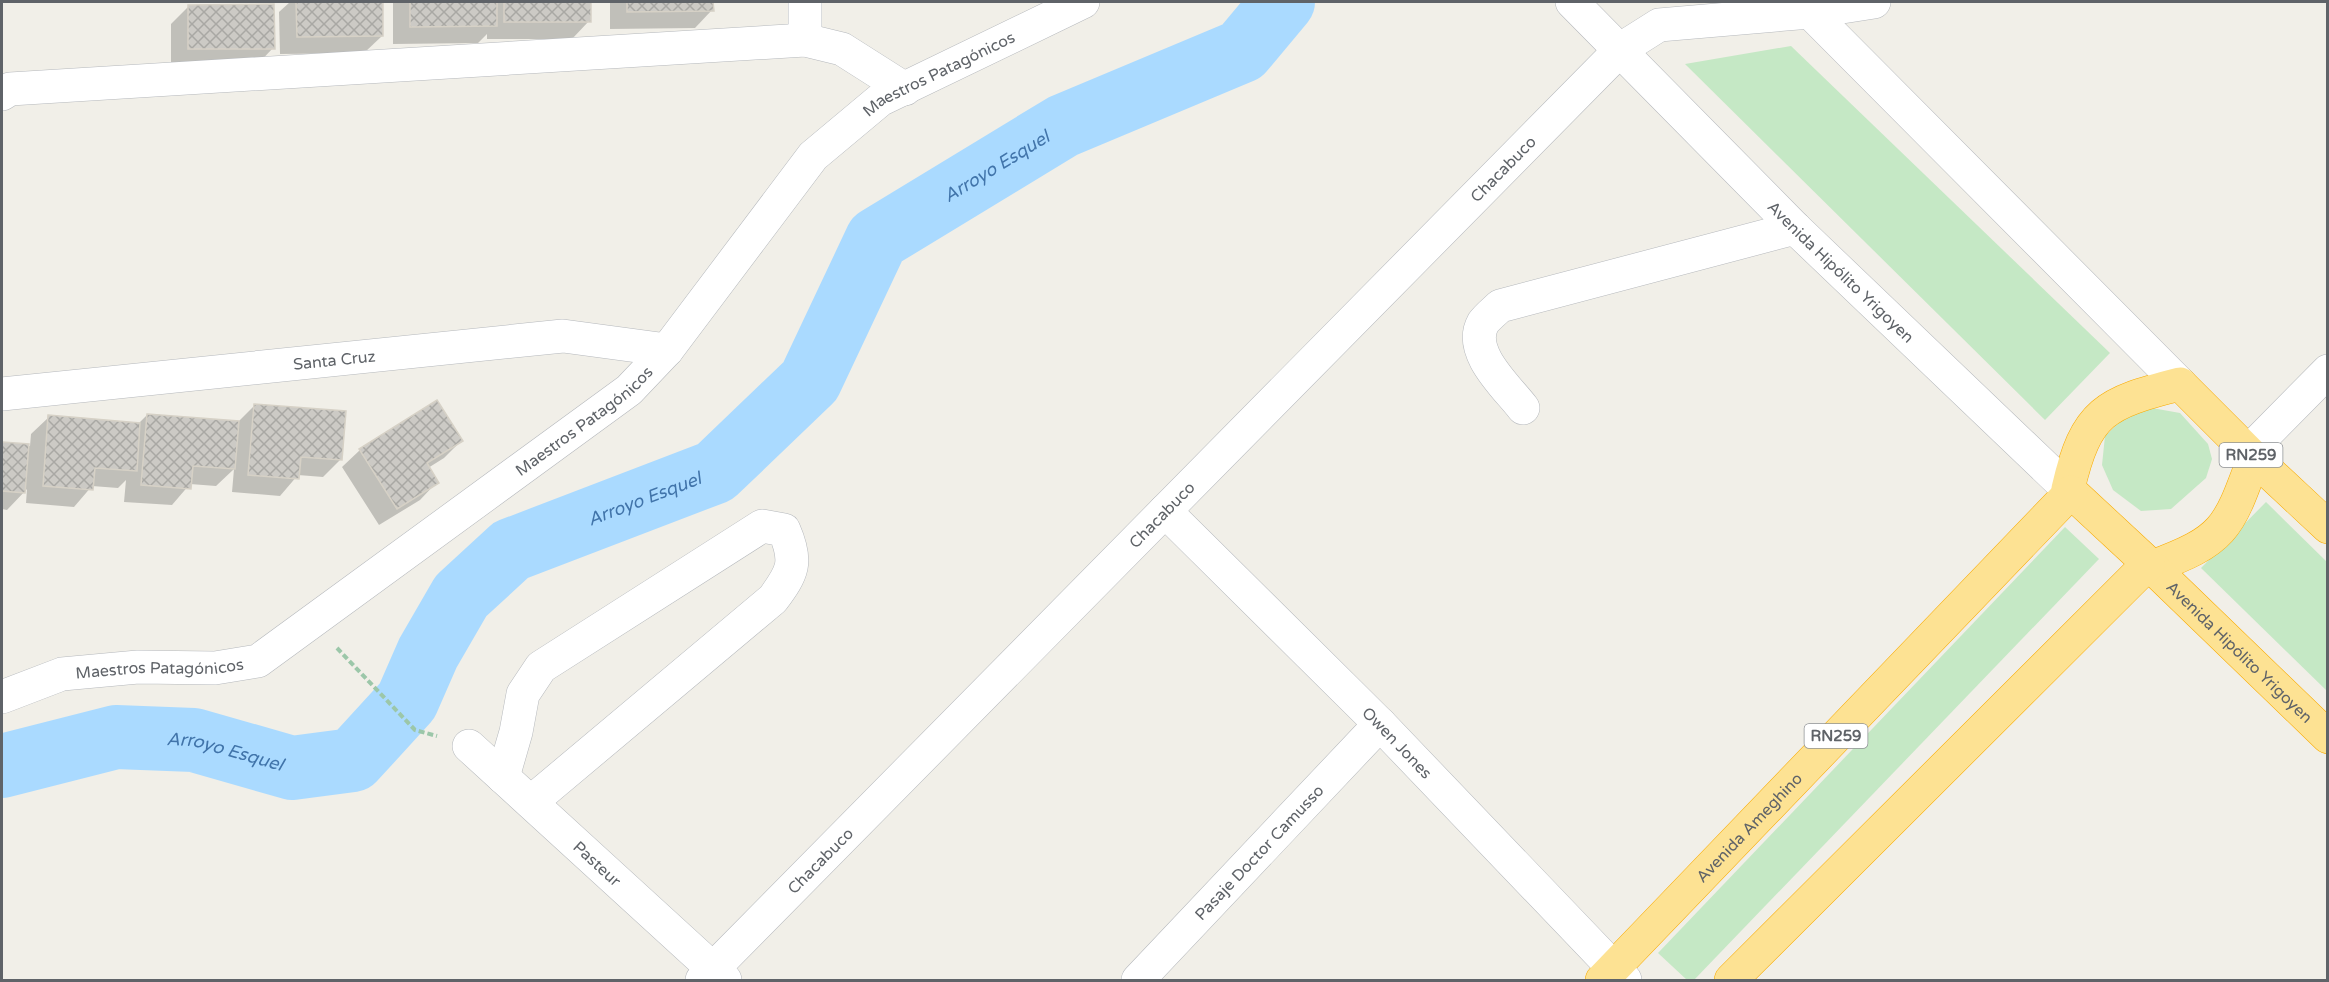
<svg xmlns="http://www.w3.org/2000/svg" width="2329" height="982" viewBox="0 0 2329 982" font-family="'Varela Round',sans-serif">
  <defs>
    <pattern id="building-cross-hatch" width="8" height="8" patternUnits="userSpaceOnUse" patternTransform="scale(1.5)"><rect width="8" height="8" fill="#cccac5"/><path d="M0 0l8 8M0 8l8-8" fill="none" stroke="#a9a8a4"/></pattern>
  </defs>
  <rect width="100%" height="100%" fill="#f1efe8"/>
  <!-- grass -->
  <g fill="#c5e8c5">
    <polygon points="1791,46 2110,353 2045,420 1685,64"/>
    <polygon points="2152,408 2180,413 2208,444 2212,459 2206,478 2171,509 2141,511 2113,490 2102,465 2105,436 2127,415"/>
    <polygon points="2266,502 2327,562 2327,691 2201,568"/>
    <polygon points="2065,527 2099,559 1694,980 1687,980 1658,953"/>
  </g>
  <!-- shadow -->
  <g fill="#0003">
    <polygon points="290,2 382,2 382,36 364,53 280,54 279,12"/>
    <polygon points="393,2 589,2 589,21 572,39 487,39 487,34 478,43 393,44"/>
    <polygon points="610,2 712,2 712,10 695,28 610,29"/>
    <polygon points="188,7 273,48 256,66 171,66 171,24"/>
    <polygon points="436,402 461,441 444,458 428,468 437,482 420,500 379,525 342,467 360,450"/>
    <polygon points="255,405 341,459 323,477 298,475 280,496 232,492 234,469 216,486 190,484 172,505 124,502 126,480 118,488 92,486 74,507 26,503 27,489 7,510 2,509 2,443 30,446 31,434 49,417 138,424 147,415 238,422"/>
  </g>
  <g fill="none" stroke-linecap="round" stroke-linejoin="round">
    <!-- river -->
    <path stroke="#aadaff" stroke-width="64" id="s1" d="M2 766 116 737 194 740 292 768 353 760 407 701 428 653 461 596 511 550 715 472 810 381 877 239 1063 126 1242 51 1283 2"/>
  </g>
  <!-- building -->
  <g fill="url(#building-cross-hatch)" stroke="#d6d1c6" stroke-width="1.5">
    <polygon points="296,2 383,2 383,36 297,37"/>
    <polygon points="410,2 497,2 497,26 410,27"/>
    <rect x="504" y="2" width="87" height="20"/>
    <polygon points="627,2 713,2 714,11 627,12"/>
    <polygon points="274,4 275,49 188,49 188,5"/>
    <polygon points="437,400 463,441 427,463 439,483 397,509 359,449"/>
    <polygon points="254,404 346,411 342,460 301,457 299,479 248,475"/>
    <polygon points="147,414 239,421 235,469 193,466 191,489 141,485"/>
    <polygon points="48,415 140,423 137,471 95,468 93,490 43,486"/>
    <polygon points="2,442 29,444 25,493 2,491"/>
  </g>
  <g fill="none" stroke-linecap="round" stroke-linejoin="round">
    <!-- minor casing -->
    <g stroke="#b5b8bc" stroke-width="34">
      <g id="minor">
        <path id="s2" d="M1572 2 1795 228 2068 489"/>
        <polyline points="1810,12 2180,384"/>
        <polyline points="805,40 805,2"/>
        <polyline points="2,94 10,89 805,40 842,49 905,89"/>
        <path id="s3" d="M2 394 563 336 667 350"/>
        <path d="M1523 408C1507 387 1467 352 1483 323 1487 317 1495 311 1500 306L1795 228"/>
        <polyline points="2249,451 2328,371"/>
        <path id="s4" d="M1165 511 1380 724 1625 980"/>
        <path id="s5" d="M2 697 62 674 138 667 215 668 258 661 629 390 667 350 813 156 880 100 1083 2"/>
        <path id="s6" d="M469 746 725 980"/>
        <path d="M503 777 516 732 523 694 541 667 762 526 784 530C798 562 793 572 773 599L531 802"/>
        <path id="s7" d="M702 980 1621 49 1659 25 1810 12 1874 2"/>
        <path id="s8" d="M1138 980 1380 724"/>
      </g>
    </g>
    <!-- highway casing -->
    <g stroke="#f9ab00" stroke-width="34">
      <g id="highway">
        <path d="M2180 384 2254 458C2228 529 2225 540 2152 567L2068 489C2086 411 2105 403 2180 384Z"/>
        <polyline points="2254,458 2328,527"/>
        <path id="s9" d="M2152 567 2328 737"/>
        <path id="s10" d="M1602 980 2071 492"/>
        <polyline points="1731,980 2148,564"/>
      </g>
    </g>
    <!-- path -->
    <polyline stroke="#9cc7a9" stroke-width="4" stroke-dasharray="6 3" stroke-linecap="butt" points="337,648 415,730 437,736"/>
    <!-- minor -->
    <use href="#minor" stroke="#fff" stroke-width="33"/>
    <!-- highway -->
    <use href="#highway" stroke="#fde293" stroke-width="33"/>
  </g>
  <g text-anchor="middle" stroke-width="6" stroke-linejoin="round" paint-order="stroke">
    <!-- shield labels -->
    <g fill="#fff" stroke="#8f9295" stroke-width="1.5">
      <rect x="2219.5" y="443" width="63" height="24" rx="4.5"/>
      <rect x="1804.5" y="724" width="63" height="24" rx="4.5"/>
    </g>
    <g font-size="15" font-weight="bold" fill="#5f6368">
      <text x="2251" y="460">RN259</text>
      <text x="1836" y="741">RN259</text>
    </g>
    <!-- street labels -->
    <g font-size="16" fill="#5f6368" stroke="#fff">
      <text dy="6" stroke="none"><textPath href="#s5" startOffset="1170">Maestros Patagónicos</textPath></text>
      <text dy="6" stroke="none"><textPath href="#s7" startOffset="1140">Chacabuco</textPath></text>
      <text dy="6" stroke="none"><textPath href="#s2" startOffset="381">Avenida Hipólito Yrigoyen</textPath></text>
      <text dy="6" stroke="none"><textPath href="#s3" startOffset="334">Santa Cruz</textPath></text>
      <text dy="6" stroke="none"><textPath href="#s5" startOffset="666">Maestros Patagónicos</textPath></text>
      <text dy="6" stroke="none"><textPath href="#s7" startOffset="654">Chacabuco</textPath></text>
      <text dy="6" stroke="none"><textPath href="#s9" startOffset="122">Avenida Hipólito Yrigoyen</textPath></text>
      <text dy="6" stroke="none"><textPath href="#s5" startOffset="162">Maestros Patagónicos</textPath></text>
      <text dy="6" stroke="none"><textPath href="#s4" startOffset="328">Owen Jones</textPath></text>
      <text dy="6" stroke="none"><textPath href="#s10" startOffset="212">Avenida Ameghino</textPath></text>
      <text dy="6" stroke="none"><textPath href="#s8" startOffset="176">Pasaje Doctor Camusso</textPath></text>
      <text dy="6" stroke="none"><textPath href="#s7" startOffset="168">Chacabuco</textPath></text>
      <text dy="6" stroke="none"><textPath href="#s6" startOffset="174">Pasteur</textPath></text>
    </g>
    <!-- water labels -->
    <g font-size="18" font-style="italic" fill="#4174aa" stroke="#fff">
      <text dy="6" stroke="none"><textPath href="#s1" startOffset="1272">Arroyo Esquel</textPath></text>
      <text dy="6" stroke="none"><textPath href="#s1" startOffset="768">Arroyo Esquel</textPath></text>
      <text dy="6" stroke="none"><textPath href="#s1" startOffset="228">Arroyo Esquel</textPath></text>
    </g>
  </g>
  <!-- border -->
  <rect width="2329" height="982" fill="none" stroke="#5f6368" stroke-width="6"/>
</svg>
